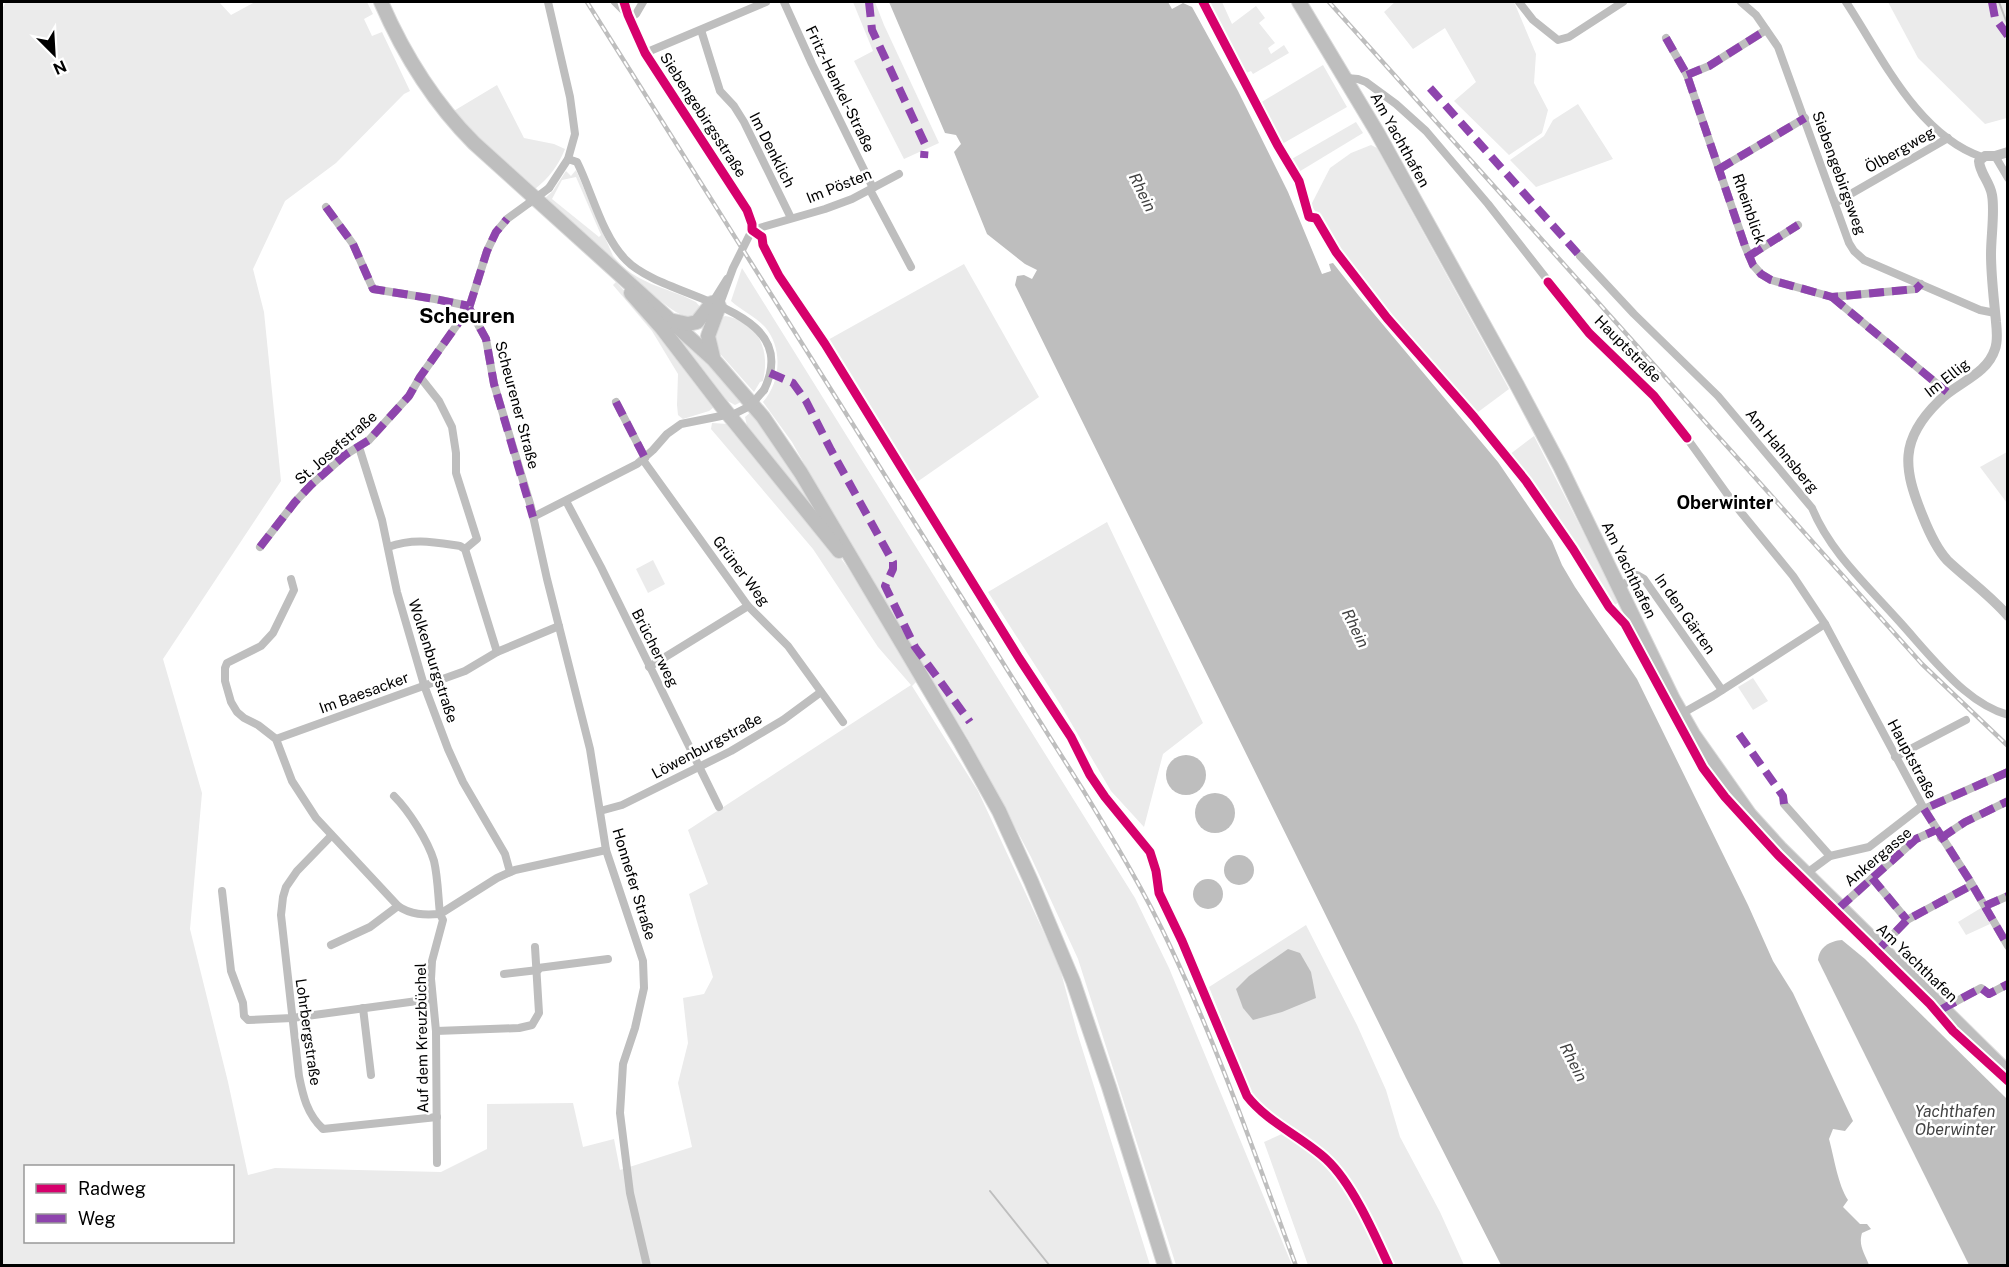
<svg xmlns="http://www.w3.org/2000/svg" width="2009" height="1267" viewBox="0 0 2009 1267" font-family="'Public Sans',sans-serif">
  <rect width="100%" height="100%" fill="#fff"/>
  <!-- green -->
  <g fill="#ebebeb" fill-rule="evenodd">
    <path d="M6 2H219L231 15 255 2H367L373 14 364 19 372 36 382 32 410 91 404 94 336 163 285 201 253 269 264 312 281 481 163 659 202 793 190 929 228 1082 248 1175 275 1168 441 1172 487 1149V1104L573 1103 583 1147 614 1139 620 1170 692 1147 678 1083 688 1043 683 998 704 994 713 977 689 894 708 884 688 830 911 685 878 647 813 549 711 429 712 423 728 424 827 539 848 568 903 655 917 681 912 686 978 791 1059 965 1077 1032 1150 1265H2V9ZM26 1166H232V1242H26Z"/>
    <polygon points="853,2 875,2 884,25 939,143 904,159 854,61 873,51"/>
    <polygon points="1210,2 1222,2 1232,24 1256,6 1265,18 1259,23 1275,43 1268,48 1271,54 1284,45 1289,53 1253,74 1251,71 1244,74 1223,35 1225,33"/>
    <polygon points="1395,2 1514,2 1536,54 1534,83 1548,110 1542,133 1509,155 1454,101 1476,82 1445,28 1413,49 1384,12"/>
    <polygon points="1888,2 2007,2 2007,118 1985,124 1918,58"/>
    <polygon points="1323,65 1347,107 1282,144 1260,103"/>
    <path d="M497 85 524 138 554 144 565 149C558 166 549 178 535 189L479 139 452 112Z"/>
    <polygon points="1578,104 1613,159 1536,187 1510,160 1544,136 1553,120"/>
    <polygon points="1356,122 1363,133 1297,173 1290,160"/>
    <polygon points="1371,145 1377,148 1509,389 1474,415 1385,310 1340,249 1311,205 1330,168 1351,153"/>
    <path d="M576 170 613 256C636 285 665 286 696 302L701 308 693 319C668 313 652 290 630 277L544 199 553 191 566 171 571 176ZM576 177 601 235 599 237 552 199 562 180Z"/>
    <polygon points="964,264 1039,397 917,482 866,409 826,341"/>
    <path d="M742 268 1135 898 1169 968 1292 1265H1176L1078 959 1031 857 968 739 874 588 792 442 763 402C781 382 783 348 765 327 756 317 741 310 731 301Z"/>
    <polygon points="616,282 643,311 714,407 709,411 683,419 678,415 677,405 678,374 652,331 613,285"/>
    <path d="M725 316C760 322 770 351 763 381L760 382 754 392 715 348 714 337 720 319Z"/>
    <polygon points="661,318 711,366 743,401 735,405 722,398"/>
    <polygon points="752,411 789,462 831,532 747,426 745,417"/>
    <polygon points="1534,436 1619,602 1612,607 1574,545 1509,455"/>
    <polygon points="2007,452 2007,503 1980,467"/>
    <polygon points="1107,522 1203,723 1163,754 1144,827 1111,791 1060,704 988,592"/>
    <polygon points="653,560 665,584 648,593 636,569"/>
    <polygon points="1753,678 1768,701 1753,710 1738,687"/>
    <polygon points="1981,908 1990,924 1966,935 1958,922"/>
    <polygon points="1306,925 1357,1025 1386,1090 1400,1137 1440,1212 1464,1265 1391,1265 1363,1206 1344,1176 1328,1157 1258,1102 1250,1090 1209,987"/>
    <path d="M1284 1133C1296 1142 1310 1151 1321 1161 1347 1185 1371 1234 1385 1265H1308L1264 1142Z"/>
  </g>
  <!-- water -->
  <g fill="#bebebe">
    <path d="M889 2H1168L1172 9 1183 3 1192 7 1238 91 1288 192 1322 274 1331 271 1329 264 1333 263 1359 296 1498 462 1552 541 1562 565 1575 587 1637 679 1748 905 1773 961 1793 993 1853 1121 1845 1131 1833 1129 1829 1139C1834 1157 1838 1185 1848 1200L1843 1207 1860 1224H1867L1871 1229 1862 1233C1858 1246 1865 1254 1869 1265H1501L1406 1078 1015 285 1017 276 1024 275 1032 279 1037 270 1025 264 987 234 954 152 961 144 956 135 945 133Z"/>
    <circle cx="1186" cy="775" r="20"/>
    <circle cx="1215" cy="813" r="20"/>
    <circle cx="1239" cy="870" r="15"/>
    <circle cx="1208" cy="894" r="15"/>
    <path d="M1842 940 1865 959 2007 1099V1265H1969L1818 960C1819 947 1830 941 1842 940Z"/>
    <polygon points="1288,949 1300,953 1311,972 1316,998 1282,1012 1253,1020 1243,1008 1236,989 1249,976"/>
  </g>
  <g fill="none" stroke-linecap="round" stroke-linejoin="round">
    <!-- stream -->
    <g stroke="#bebebe" stroke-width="2">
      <polyline points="1999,2 2008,26"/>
      <polyline points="990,1191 1050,1266"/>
    </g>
    <!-- primary casing -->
    <g stroke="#dbdbdb" stroke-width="16">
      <g id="primary">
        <path d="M381 2C404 55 433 102 474 143L713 359 763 417 801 473 961 743 999 811 1031 881 1073 981 1109 1087 1165 1266"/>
        <polyline points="1299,2 1377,132 1517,385 1560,466 1673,699 1693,734 1750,815 1780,848 2008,1073"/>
        <polyline points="631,293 661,327 720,404 839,551"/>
        <polyline points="674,321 688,324 697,322 712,303"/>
        <polyline points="713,357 708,336 719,306"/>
      </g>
    </g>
    <!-- minor -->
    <g stroke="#bebebe" stroke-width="8">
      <polyline points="548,2 570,97 575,134 568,159 549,188"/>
      <polyline points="615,2 627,14"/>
      <polyline points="624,2 628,15 645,53 747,210 752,224 752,230 733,268 719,306"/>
      <polyline points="784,2 812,64 873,188"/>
      <polyline points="1519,2 1533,20 1558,40 1569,37 1623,2"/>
      <polyline points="1741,2 1756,15 1778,47 1849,243 1854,251 1864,260 1980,310 1995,313"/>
      <path d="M1846 2C1881 55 1917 135 1982 157"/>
      <polyline points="629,18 636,14 643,2"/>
      <polyline points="701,30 720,91 734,106 744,122 791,218"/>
      <polyline points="1666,38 1687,75 1745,246 1753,265 1761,274 1771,280 1832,297 1916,289 1921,284"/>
      <polyline points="645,53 766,2"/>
      <polyline points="1687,75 1709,66 1766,30"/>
      <polyline points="1346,78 1358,79 1366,82 1396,104 1426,131 1488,204 1589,333 1641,382 1671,416 1735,505 1793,576 1825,624 1924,809 1970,881 2008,946"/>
      <polyline points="1995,156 2008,178"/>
      <path d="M568 159 577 162C592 192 602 236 626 260 665 301 805 305 764 390"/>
      <polyline points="1719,169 1805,118"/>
      <polyline points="870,190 911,267"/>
      <polyline points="1835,203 1948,138"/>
      <polyline points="326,207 353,244 373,289 435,299 469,306"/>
      <polyline points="752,230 825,209 852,199 899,174"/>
      <path d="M1580 256 1634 314 1718 396 1812 508C1830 552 1867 585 1898 620 1919 643 1940 670 1964 690 1977 701 1991 710 2008 715"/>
      <polyline points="1749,256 1798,225"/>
      <polyline points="1832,297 1947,392"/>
      <polyline points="712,303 727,279"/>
      <polyline points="469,308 486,339 494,384 531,507 547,579 590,749 606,850 643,961 644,988 635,1028 623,1064 620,1113 630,1193 647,1266"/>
      <polyline points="420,377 439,401 452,427 456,453 456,473 477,539 465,549"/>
      <polyline points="616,402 645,458"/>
      <polyline points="359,447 382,520 397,592 424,685 448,749 463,782 505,854 510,872"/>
      <polyline points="643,460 748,606 788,646 843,722"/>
      <polyline points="566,501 601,567 719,807"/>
      <polyline points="533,517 637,464 653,450 667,434 681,424 731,414"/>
      <polyline points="260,547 295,502 311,485 345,455 369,440 409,396 420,377 469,308 487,251 496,232 507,219 529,203"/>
      <path d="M388 547C414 538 433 542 460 546L465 549 497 652"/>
      <path d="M291 579 294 590 273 633 261 646 227 663 225 668V681L231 702 237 712 244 718 258 725 276 739 292 781 316 818 398 906C411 915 424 915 440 914 438 896 438 878 434 861 428 841 409 811 394 796"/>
      <polyline points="1620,587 1637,575 1644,579 1722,690"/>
      <polyline points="649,667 748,606"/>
      <polyline points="1681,714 1713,696 1825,624"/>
      <polyline points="276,739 465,671 497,652 559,626"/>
      <polyline points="1895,757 1966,720"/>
      <polyline points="1784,804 1830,856"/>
      <polyline points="1924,809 2008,772"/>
      <polyline points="600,811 622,805 731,751 783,720 821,692"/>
      <path d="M331 836 297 871 286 887 283 897 281 915 299 1076C303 1096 307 1114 323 1129L437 1117"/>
      <polyline points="1941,838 1965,822 2008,801"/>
      <polyline points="1807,873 1830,856 1869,847 1922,806"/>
      <polyline points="1872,878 1907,920"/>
      <polyline points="222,891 231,971 243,1003 244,1016 248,1020 292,1018 432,999"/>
      <polyline points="1985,906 2008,896"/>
      <polyline points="1839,908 1916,839 1936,830"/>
      <polyline points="331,945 370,927 398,906"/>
      <polyline points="1880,948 1907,920 1972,885"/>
      <polyline points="538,968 608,959"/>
      <polyline points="504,974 538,970"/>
      <polyline points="363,1008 371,1075"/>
      <polyline points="1942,1009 1981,988 1989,994 2008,984"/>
      <polyline points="436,1031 519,1028 532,1025 539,1013 535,947"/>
      <polyline points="437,1163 436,1031 431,979 432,961 443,920 440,914 497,878 515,870 606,850"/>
    </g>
    <!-- tertiary -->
    <path stroke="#bebebe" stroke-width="10" d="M2008 152 1995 156H1985L1979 161C1980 174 1990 182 1992 195 1995 211 1991 236 1991 254 1991 277 1994 299 1996 322 1997 331 1998 341 1995 349 1987 375 1956 383 1939 401 1899 440 1903 468 1923 517 1929 532 1936 548 1947 560 1967 579 1989 594 2008 616"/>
    <!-- primary -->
    <use href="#primary" stroke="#bebebe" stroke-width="14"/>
    <!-- rail casing -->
    <g stroke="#bebebe" stroke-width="4.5">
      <g id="rail">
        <path d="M587 2 1083 790C1114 841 1145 892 1170 946 1219 1049 1256 1158 1296 1266"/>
        <polyline points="1329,2 1922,664 2008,746"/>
      </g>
    </g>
    <!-- rail -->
    <use href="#rail" stroke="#fff" stroke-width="2" stroke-dasharray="7" stroke-linecap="butt"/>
    <!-- minor-bridge -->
    <g stroke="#bebebe" stroke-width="8">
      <polyline points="529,203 549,188"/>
      <polyline points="736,413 750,406 764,390"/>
    </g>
    <!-- quiet -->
    <g stroke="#8e44ad" stroke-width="8" stroke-dasharray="15 8" stroke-linecap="butt">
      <polyline points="869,2 872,30 925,144 924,158"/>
      <polyline points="1992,2 1995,18 2008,36"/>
      <polyline points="1666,38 1687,75 1745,246 1753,265 1761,274 1771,280 1832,297 1916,289 1921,284"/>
      <polyline points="1687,75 1709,66 1766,30"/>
      <polyline points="1430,88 1580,256"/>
      <polyline points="1719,169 1805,118"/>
      <polyline points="326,207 353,244 373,289 435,299 469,306"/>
      <polyline points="1749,256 1798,225"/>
      <polyline points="1832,297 1947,392"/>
      <polyline points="469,308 486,339 494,384 533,517"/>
      <polyline points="770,373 793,383 806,401 831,450 893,562 893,569 885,586 915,647 970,722"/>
      <polyline points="616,402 645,458"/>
      <polyline points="260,547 295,502 311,485 345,455 369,440 409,396 420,377 469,308 487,251 496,232 507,219"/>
      <polyline points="1739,734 1783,796 1784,804"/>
      <polyline points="2008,772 1924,809 1970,881 2008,946"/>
      <polyline points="1941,838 1965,822 2008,801"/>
      <polyline points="1872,878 1907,920"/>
      <polyline points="1985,906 2008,896"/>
      <polyline points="1839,908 1916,839 1936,830"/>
      <polyline points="1880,948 1907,920 1972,885"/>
      <polyline points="1942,1009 1981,988 1989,994 2008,984"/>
    </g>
    <!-- cycleway casing -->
    <g stroke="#fff" stroke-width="13">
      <g id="cycleway">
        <path d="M624 2 628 15 645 53 747 210 752 224V230L762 237 763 245 779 276 825 344 1019 658 1071 737 1090 775 1105 797 1150 852 1156 871 1159 893 1182 941 1247 1096C1267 1122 1302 1137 1326 1159 1352 1183 1374 1233 1389 1266"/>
        <polyline points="1203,2 1278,146 1299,181 1309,217 1316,218 1336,252 1387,318 1474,417 1526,481 1573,549 1609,607 1625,624 1703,768 1725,797 1778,855 1930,1004 1953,1031 2008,1081"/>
        <polyline points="1548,282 1589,333 1654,396 1687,438"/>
      </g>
    </g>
    <!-- cycleway -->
    <use href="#cycleway" stroke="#d6006c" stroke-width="9"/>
  </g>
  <g text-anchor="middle" stroke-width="5" stroke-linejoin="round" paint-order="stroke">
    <!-- street labels -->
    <g font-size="15" fill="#000" stroke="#fff">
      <text transform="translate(840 89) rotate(64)" y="5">Fritz-Henkel-Straße</text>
      <text transform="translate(703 115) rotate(57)" y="5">Siebengebirgsstraße</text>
      <text transform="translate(1400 140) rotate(61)" y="5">Am Yachthafen</text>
      <text transform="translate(772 150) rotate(63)" y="5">Im Denklich</text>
      <text transform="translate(1900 150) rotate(-30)" y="5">Ölbergweg</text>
      <text transform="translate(1839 173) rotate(70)" y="5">Siebengebirgsweg</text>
      <text transform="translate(839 186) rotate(-22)" y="5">Im Pösten</text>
      <text transform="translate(1749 209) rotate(71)" y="5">Rheinblick</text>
      <text transform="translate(1628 349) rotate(45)" y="5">Hauptstraße</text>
      <text transform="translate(1947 378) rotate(-38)" y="5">Im Ellig</text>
      <text transform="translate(517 405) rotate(75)" y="5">Scheurener Straße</text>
      <text transform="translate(336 448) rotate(-41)" y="5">St. Josefstraße</text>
      <text transform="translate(1782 451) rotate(50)" y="5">Am Hahnsberg</text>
      <text transform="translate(1629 570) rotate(64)" y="5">Am Yachthafen</text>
      <text transform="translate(741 571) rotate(53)" y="5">Grüner Weg</text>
      <text transform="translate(1685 614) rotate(55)" y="5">In den Gärten</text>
      <text transform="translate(655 648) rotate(63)" y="5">Brücherweg</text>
      <text transform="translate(433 661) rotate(72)" y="5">Wolkenburgstraße</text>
      <text transform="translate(364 693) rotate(-20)" y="5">Im Baesacker</text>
      <text transform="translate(707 746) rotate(-28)" y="5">Löwenburgstraße</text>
      <text transform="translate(1912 759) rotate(62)" y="5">Hauptstraße</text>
      <text transform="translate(1878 857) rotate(-40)" y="5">Ankergasse</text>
      <text transform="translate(634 884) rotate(73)" y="5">Honnefer Straße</text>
      <text transform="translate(1917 963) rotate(44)" y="5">Am Yachthafen</text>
      <text transform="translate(308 1032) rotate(82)" y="5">Lohrbergstraße</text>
      <text transform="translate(422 1038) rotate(-91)" y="5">Auf dem Kreuzbüchel</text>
    </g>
    <!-- water labels -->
    <g font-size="16" font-style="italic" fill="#434343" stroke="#fff">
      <text transform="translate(1143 192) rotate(64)" y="6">Rhein</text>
      <text transform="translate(1356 628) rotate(64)" y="6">Rhein</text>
      <text transform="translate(1574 1062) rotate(63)" y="6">Rhein</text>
      <text x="1955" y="1117">Yachthafen<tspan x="1955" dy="18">Oberwinter</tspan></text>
    </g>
    <!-- quarter labels -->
    <g font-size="18" font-weight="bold" fill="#000" stroke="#fff">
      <text x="1725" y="509">Oberwinter</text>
    </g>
    <!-- district labels -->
    <g font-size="21" font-weight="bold" fill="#000" stroke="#fff">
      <text x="467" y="323">Scheuren</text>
    </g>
  </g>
  <!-- border -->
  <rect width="2009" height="1267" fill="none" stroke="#000000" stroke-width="6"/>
  <!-- legend -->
  <rect x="24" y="1165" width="210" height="78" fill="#ffffff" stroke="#999999" stroke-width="1.5"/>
  <rect x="36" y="1184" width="30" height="9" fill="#d6006c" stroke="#999999" stroke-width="1.5"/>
  <text x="78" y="1195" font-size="18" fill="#000000">Radweg</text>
  <rect x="36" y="1214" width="30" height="9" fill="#8e44ad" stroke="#999999" stroke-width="1.5"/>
  <text x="78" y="1225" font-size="18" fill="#000000">Weg</text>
  <!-- north arrow -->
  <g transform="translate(54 54) rotate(156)" stroke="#ffffff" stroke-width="4.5" paint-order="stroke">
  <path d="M0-4.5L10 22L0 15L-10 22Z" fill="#000000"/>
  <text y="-9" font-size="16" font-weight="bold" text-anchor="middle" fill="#000000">N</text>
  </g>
</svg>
